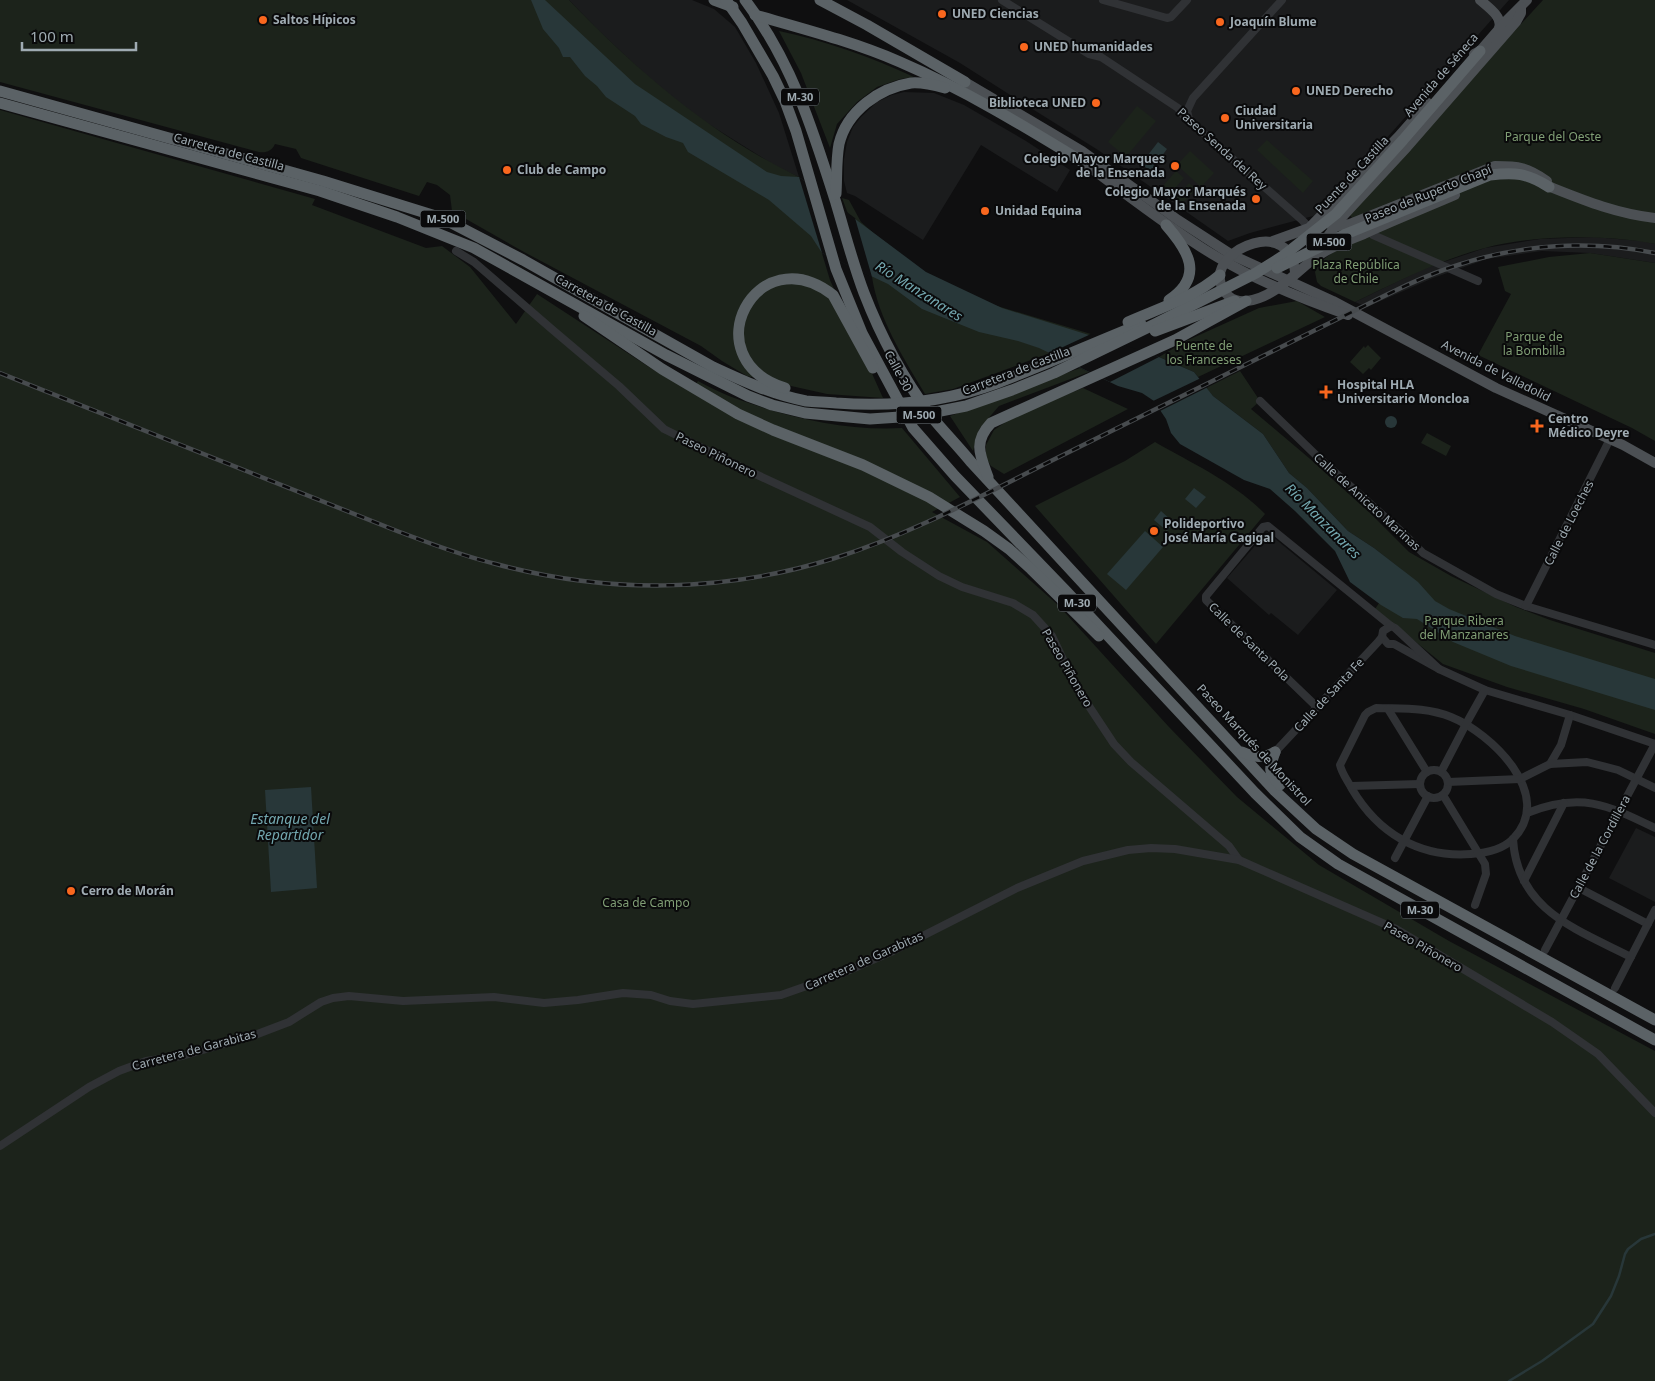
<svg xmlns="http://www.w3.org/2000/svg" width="1655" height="1381" viewBox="0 0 1655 1381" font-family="'Noto Sans',sans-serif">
  <rect width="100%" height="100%" fill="#0f0f10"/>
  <!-- built -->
  <g fill="#1b1c1d">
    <polygon points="569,0 692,0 714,9 735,27 756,63 779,113 799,177 779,168 702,120 652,81 596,28"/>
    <polygon points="847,0 1509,0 1323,210 1313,216 1250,233 1228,241 1098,150 1015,98 960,63"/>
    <polygon points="904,92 934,93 964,105 1026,141 1070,170 1057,192 981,145 923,240 855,196 847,193 844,181 844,159 847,142 853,127 861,117 877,102 892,95"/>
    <polygon points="1594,237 1642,241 1655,244 1655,263 1590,253 1542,251 1487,259 1433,278 1367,307 1355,302 1423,269 1485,248 1540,239"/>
    <polygon points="1267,532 1337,590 1298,635 1271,613 1269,615 1227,578"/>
    <polygon points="1636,828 1655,837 1655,902 1609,878"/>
  </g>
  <!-- green -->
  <g fill="#1c231b">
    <path d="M0 0H569C636 70 711 135 799 177L830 280 883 398 827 394 747 376 722 361 701 346 524 252 452 211 450 195 437 185 427 182 419 196 301 158 296 149 275 144C272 151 266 153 259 152L0 82Z"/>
    <path d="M1543 0H1655V244C1607 234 1532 235 1485 248 1439 260 1397 282 1355 302L1321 286 1317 282 1315 272C1324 251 1349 246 1367 237L1348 213Z"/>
    <path d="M779 31C826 41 871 57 914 77L900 79 877 87 857 102 837 124 830 148 801 73Z"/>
    <polygon points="1137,106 1156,121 1126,157 1108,142"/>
    <path d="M0 110 315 199 312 205 426 248 442 246 470 267 516 324 537 294 649 367 691 392 698 381C711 388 725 395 740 400 790 418 848 431 902 428L960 497 932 512 987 542 1058 605 1169 727 1237 797 1319 865 1449 941 1655 1051V1381H0Z"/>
    <polygon points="1267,140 1313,181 1303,193 1257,150"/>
    <polygon points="1190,151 1214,173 1201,187 1177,165"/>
    <polygon points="1176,171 1184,178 1170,194 1162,187"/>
    <polygon points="1189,183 1196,189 1181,205 1174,199"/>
    <path d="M842 198 849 200 861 222 887 245 928 276 994 305 1091 334 1050 353 953 389 925 394C904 359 878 318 872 277Z"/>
    <polygon points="1590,253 1655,263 1655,441 1632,428 1478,355 1511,294 1505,291 1498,267 1549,257"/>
    <polygon points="1297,301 1325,317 1198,377 1194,372 1159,357 1186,341 1259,308"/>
    <polygon points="1368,345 1381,358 1371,370 1369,368 1363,374 1350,362 1364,346 1365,348"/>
    <polygon points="1080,368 1089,372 999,406 980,428 973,451 950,416"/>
    <polygon points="1240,371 1260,401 1251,409 1309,458 1371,514 1409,552 1451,576 1516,607 1550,620 1655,653 1655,734 1584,709 1507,687 1443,664 1375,609 1402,570 1374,548 1348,531 1307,488 1289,473 1263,434 1213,396 1206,388"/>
    <polygon points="1083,388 1128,409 1004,474 991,466 986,458 986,445 994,430 1010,419 1033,408"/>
    <polygon points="1427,433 1451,446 1446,456 1421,443"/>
    <path d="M1155 442C1193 464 1234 482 1265 514L1156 644 1035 506 1125 461Z"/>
  </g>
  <!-- water -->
  <g fill="#283739">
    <polygon points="531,0 545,0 635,84 767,172 781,176 799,177 926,272 1002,308 1159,357 1194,372 1213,396 1263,434 1289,473 1307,488 1348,531 1374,548 1418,582 1435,601 1449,609 1515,636 1655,679 1655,710 1511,666 1453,642 1417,619 1403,618 1381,605 1350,582 1335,551 1295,511 1270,489 1244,480 1180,444 1171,433 1166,419 1154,401 1142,393 1118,386 1039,348 1018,341 979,332 922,309 888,284 822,253 811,236 769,200 688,152 683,143 666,137 641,124 635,116 606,97 597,86 585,76 570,57 563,57 559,48 543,29"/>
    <polygon points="1158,142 1167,149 1151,171 1141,164"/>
    <circle cx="1391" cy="422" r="6"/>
    <polygon points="1194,488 1206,497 1196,508 1185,499"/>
    <polygon points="1161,511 1171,520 1173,519 1176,521 1167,531 1154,520"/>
    <polygon points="1145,531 1163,547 1126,590 1107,574"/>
    <polygon points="311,787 317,888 271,892 265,790"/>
  </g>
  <!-- pier -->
  <g fill="#0f0f10">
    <polygon points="799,177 855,218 872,277 822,253"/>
    <polygon points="1091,334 1159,357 1110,382 1050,353"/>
    <polygon points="1201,378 1208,387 1158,412 1151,402"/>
  </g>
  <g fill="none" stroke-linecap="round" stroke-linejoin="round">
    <!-- stream -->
    <polyline stroke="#283739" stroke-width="2.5" points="1509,1381 1542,1361 1593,1324 1611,1296 1619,1276 1625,1254 1628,1249 1641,1239 1655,1234"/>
    <!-- minor -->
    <g stroke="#303235" stroke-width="8">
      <path d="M1002 0 1089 54 1101 57 1178 108 1184 116 1302 220C1312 231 1320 234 1315 250"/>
      <polyline points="1103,0 1167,18 1171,17 1187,0"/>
      <polyline points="1189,119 1187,111 1193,98 1282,0"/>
      <polyline points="1370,231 1373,235 1478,281"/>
      <polyline points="456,251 474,262 554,331 619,386 664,429 751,472 870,527 902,552 939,576 962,587 1013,603 1033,615 1052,636 1075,685 1114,744 1131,762 1229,846 1239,860 1396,929 1552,1022 1598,1054 1655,1113"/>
      <polyline points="1260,401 1320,459 1404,534 1423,553 1496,594 1526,606 1655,645"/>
      <polyline points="1526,606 1610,439"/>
      <polyline points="1382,637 1388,644 1394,644 1439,669 1485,690 1570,715 1655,744"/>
      <polyline points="1317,707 1206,600 1206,596 1263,527 1268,526 1391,626 1395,628 1439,669"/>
      <path d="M1376 708C1402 709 1426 707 1451 717 1491 733 1556 795 1513 839 1503 849 1486 853 1471 854 1419 858 1378 833 1352 789 1348 781 1342 774 1340 765L1365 715 1368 712Z"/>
      <polyline points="1388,709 1427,772"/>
      <polyline points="1275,752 1378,642 1382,637 1383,631 1391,626"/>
      <polyline points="1550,764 1561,745 1570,715"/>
      <circle cx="1434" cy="784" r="14"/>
      <polyline points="1441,772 1466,724 1485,690"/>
      <polyline points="1448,782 1520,779 1550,764 1587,762 1618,770 1655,788"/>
      <polyline points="1351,786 1420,784"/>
      <polyline points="1443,795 1485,864 1486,874 1475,905"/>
      <path d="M1527 813C1580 792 1606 804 1655 828"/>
      <path d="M1513 839C1517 910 1576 929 1631 957"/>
      <polyline points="1395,858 1428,796"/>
      <polyline points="1524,881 1564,803"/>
      <polyline points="1579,888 1648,924"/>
      <polyline points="1545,950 1655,744"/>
      <polyline points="1615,988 1655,910"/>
      <polyline points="0,1146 89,1087 119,1071 146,1061 182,1056 255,1035 289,1022 321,1002 333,998 349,996 403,1001 494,997 544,1003 578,1000 623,993 651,995 670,1001 693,1004 781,995 838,975 893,951 1017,888 1083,861 1128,850 1151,848 1175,849 1239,860"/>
    </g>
    <!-- major -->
    <g stroke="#4c5054" stroke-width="10">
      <path d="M1480 0C1488 7 1503 17 1499 28"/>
      <polyline points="1474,54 1480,51 1506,21 1527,0"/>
      <polyline points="965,82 1082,151 1178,220 1232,255 1333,301 1496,388 1623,445 1655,463"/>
      <path d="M1081 161C1124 192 1166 226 1212 254 1254 280 1302 299 1348 315"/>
      <path d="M1543 184C1581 199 1613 213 1655 218"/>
      <path d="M1332 227 1350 224 1495 166C1519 166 1527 167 1547 181"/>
      <polyline points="1273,241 1309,228 1398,137 1428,103"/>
      <polyline points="1319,248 1343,216 1407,147 1516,22 1521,13 1521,7"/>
      <path d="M1295 272C1290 216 1215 249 1220 280 1222 294 1233 303 1247 301 1279 297 1299 266 1326 251 1338 244 1351 239 1364 234 1394 220 1425 208 1455 195"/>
    </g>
    <!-- highway -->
    <g stroke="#5b6266" stroke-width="11">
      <polyline points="714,0 733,7"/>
      <polyline points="726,0 742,23 773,76 785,101 796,131 836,269 862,333 913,428 955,476 1067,592 1255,793 1300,837 1338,864 1655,1040"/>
      <path d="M745 0C792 62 813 130 836 203 845 233 853 264 864 293 881 337 903 378 931 416 944 432 958 446 971 462L1275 791 1316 829 1353 854 1655 1020"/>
      <polyline points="820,0 867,25 965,82"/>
      <path d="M755 15C804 29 854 42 900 62 963 89 1022 125 1081 161"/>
      <path d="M0 91 323 181 442 218 523 260 713 367C743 381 774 395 806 401 816 402 826 402 836 403 890 407 946 402 997 383 1045 365 1093 343 1141 324"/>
      <polyline points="0,103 320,191 397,217 474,248 666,355 748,396 772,405 805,413 870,419 915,416 966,406 1012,390 1054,373 1155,324 1256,273 1283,256 1336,214 1403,140 1480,51"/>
      <path d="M836 194C837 177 836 160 839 144 847 111 879 88 911 83 922 82 934 85 945 88"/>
      <path d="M1166 225C1188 250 1205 276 1169 300"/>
      <path d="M1277 268 1346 234 1490 175C1515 172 1527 173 1549 187"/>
      <polyline points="584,316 662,369 738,414 773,430 863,465 929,497 984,531 1009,549 1031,569 1099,636"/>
      <path d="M1128 322C1160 308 1193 298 1220 275"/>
      <polyline points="1155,331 1235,301"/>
      <path d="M785 388C691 358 757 235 833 295L873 368"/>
      <path d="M988 477C980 455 973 442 991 423L1175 340 1246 301"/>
      <path d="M1242 752C1254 757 1263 759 1275 752"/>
      <path d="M1275 752C1269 769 1268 772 1280 785"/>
    </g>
    <!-- rail casing -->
    <g stroke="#474b4e" stroke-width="4.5">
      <path id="rail" d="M0 373 397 531C429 543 462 556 496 564 608 594 724 593 835 558 915 533 988 492 1063 455 1164 405 1265 355 1366 305 1396 290 1426 275 1458 265 1521 244 1590 240 1655 253"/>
    </g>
    <!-- rail -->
    <use href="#rail" stroke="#0a0a0b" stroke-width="2.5" stroke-dasharray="8" stroke-linecap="butt"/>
  </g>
  <!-- markers -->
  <g fill="#f9671e" stroke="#0a0a0b" stroke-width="2">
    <circle cx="942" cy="14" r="5"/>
    <circle cx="263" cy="20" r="5"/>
    <circle cx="1220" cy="22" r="5"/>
    <circle cx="1024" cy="47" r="5"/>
    <circle cx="1296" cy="91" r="5"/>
    <circle cx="1096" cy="103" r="5"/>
    <circle cx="1225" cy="118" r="5"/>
    <circle cx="1175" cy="166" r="5"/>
    <circle cx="507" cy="170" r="5"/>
    <circle cx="1256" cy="199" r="5"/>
    <circle cx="985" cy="211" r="5"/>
    <path d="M1323.5 384.5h5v5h5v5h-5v5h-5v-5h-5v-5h5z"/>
    <path d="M1534.5 418.5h5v5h5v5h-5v5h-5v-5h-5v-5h5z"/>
    <circle cx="1154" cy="531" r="5"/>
    <circle cx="71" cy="891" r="5"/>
  </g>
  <g text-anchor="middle" stroke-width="4" stroke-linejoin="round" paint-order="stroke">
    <!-- shield labels -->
    <g fill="#0a0a0b" stroke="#727b80" stroke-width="1">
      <rect x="781" y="88.5" width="38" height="17" rx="4"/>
      <rect x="420.5" y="210.5" width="45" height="17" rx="4"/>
      <rect x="1306.5" y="233.5" width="45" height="17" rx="4"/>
      <rect x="896.5" y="406.5" width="45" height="17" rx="4"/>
      <rect x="1058" y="594.5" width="38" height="17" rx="4"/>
      <rect x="1401" y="901.5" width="38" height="17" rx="4"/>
    </g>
    <g font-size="11" font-weight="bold" fill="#9fabb2">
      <text x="800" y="101">M-30</text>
      <text x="443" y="223">M-500</text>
      <text x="1329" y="246">M-500</text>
      <text x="919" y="419">M-500</text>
      <text x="1077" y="607">M-30</text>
      <text x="1420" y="914">M-30</text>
    </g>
    <!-- poi labels -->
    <g font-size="12" font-weight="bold" fill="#9fabb2" stroke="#0a0a0b" text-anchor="start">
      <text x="952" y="18">UNED Ciencias</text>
      <text x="273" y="24">Saltos Hípicos</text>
      <text x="1230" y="26">Joaquín Blume</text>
      <text x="1034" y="51">UNED humanidades</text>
      <text x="1306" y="95">UNED Derecho</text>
      <text x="1086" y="107" text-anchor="end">Biblioteca UNED</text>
      <text x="1235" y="115">Ciudad<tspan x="1235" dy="14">Universitaria</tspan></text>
      <text x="1165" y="163" text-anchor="end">Colegio Mayor Marques<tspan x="1165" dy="14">de la Ensenada</tspan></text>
      <text x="517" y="174">Club de Campo</text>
      <text x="1246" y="196" text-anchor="end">Colegio Mayor Marqués<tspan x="1246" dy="14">de la Ensenada</tspan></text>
      <text x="995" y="215">Unidad Equina</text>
      <text x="1337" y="389">Hospital HLA<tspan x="1337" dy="14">Universitario Moncloa</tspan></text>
      <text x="1548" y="423">Centro<tspan x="1548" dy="14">Médico Deyre</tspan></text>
      <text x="1164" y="528">Polideportivo<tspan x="1164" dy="14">José María Cagigal</tspan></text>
      <text x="81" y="895">Cerro de Morán</text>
    </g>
    <!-- street labels -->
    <g font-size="12" fill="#9fabb2" stroke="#0a0a0b">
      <text transform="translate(1441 75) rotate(-49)" y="4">Avenida de Séneca</text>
      <text transform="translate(1222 149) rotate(42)" y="4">Paseo Senda del Rey</text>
      <text transform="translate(229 152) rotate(15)" y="4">Carretera de Castilla</text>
      <text transform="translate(1352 175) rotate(-47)" y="4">Puente de Castilla</text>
      <text transform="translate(1428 194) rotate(-22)" y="4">Paseo de Ruperto Chapí</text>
      <text transform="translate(606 305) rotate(29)" y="4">Carretera de Castilla</text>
      <text transform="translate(898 371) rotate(62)" y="4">Calle 30</text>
      <text transform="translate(1016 371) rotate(-21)" y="4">Carretera de Castilla</text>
      <text transform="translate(1496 371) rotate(27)" y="4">Avenida de Valladolid</text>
      <text transform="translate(716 455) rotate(26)" y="4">Paseo Piñonero</text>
      <text transform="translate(1367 502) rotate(42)" y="4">Calle de Aniceto Marinas</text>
      <text transform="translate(1569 523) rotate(-63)" y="4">Calle de Loeches</text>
      <text transform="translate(1249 642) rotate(44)" y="4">Calle de Santa Pola</text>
      <text transform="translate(1067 668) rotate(60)" y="4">Paseo Piñonero</text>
      <text transform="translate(1329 695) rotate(-47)" y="4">Calle de Santa Fe</text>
      <text transform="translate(1254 745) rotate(47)" y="4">Paseo Marqués de Monistrol</text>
      <text transform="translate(1600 847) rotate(-62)" y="4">Calle de la Cordillera</text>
      <text transform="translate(1423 947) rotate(30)" y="4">Paseo Piñonero</text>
      <text transform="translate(864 961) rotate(-24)" y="4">Carretera de Garabitas</text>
      <text transform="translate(194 1050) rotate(-15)" y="4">Carretera de Garabitas</text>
    </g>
    <!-- park labels -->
    <g font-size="12" fill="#809e75" stroke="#0a0a0b">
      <text x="1553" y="141">Parque del Oeste</text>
      <text x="1356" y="269">Plaza República<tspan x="1356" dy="14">de Chile</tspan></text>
      <text x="1534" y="341">Parque de<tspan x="1534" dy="14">la Bombilla</tspan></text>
      <text x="1204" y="350">Puente de<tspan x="1204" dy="14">los Franceses</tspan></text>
      <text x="1464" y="625">Parque Ribera<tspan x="1464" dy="14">del Manzanares</tspan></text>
      <text x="646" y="907">Casa de Campo</text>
    </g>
    <!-- water labels -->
    <g font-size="14" font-style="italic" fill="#73a7af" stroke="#0a0a0b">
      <text transform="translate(919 291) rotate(32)" y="5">Río Manzanares</text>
      <text transform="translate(1323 521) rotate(45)" y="5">Río Manzanares</text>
      <text x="290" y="824">Estanque del<tspan x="290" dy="16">Repartidor</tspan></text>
    </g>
  </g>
  <!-- scale -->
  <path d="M22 42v8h114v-8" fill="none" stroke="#9fabb2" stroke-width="2.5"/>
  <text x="30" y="42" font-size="15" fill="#9fabb2" stroke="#0a0a0b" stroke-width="4" paint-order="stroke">100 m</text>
</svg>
